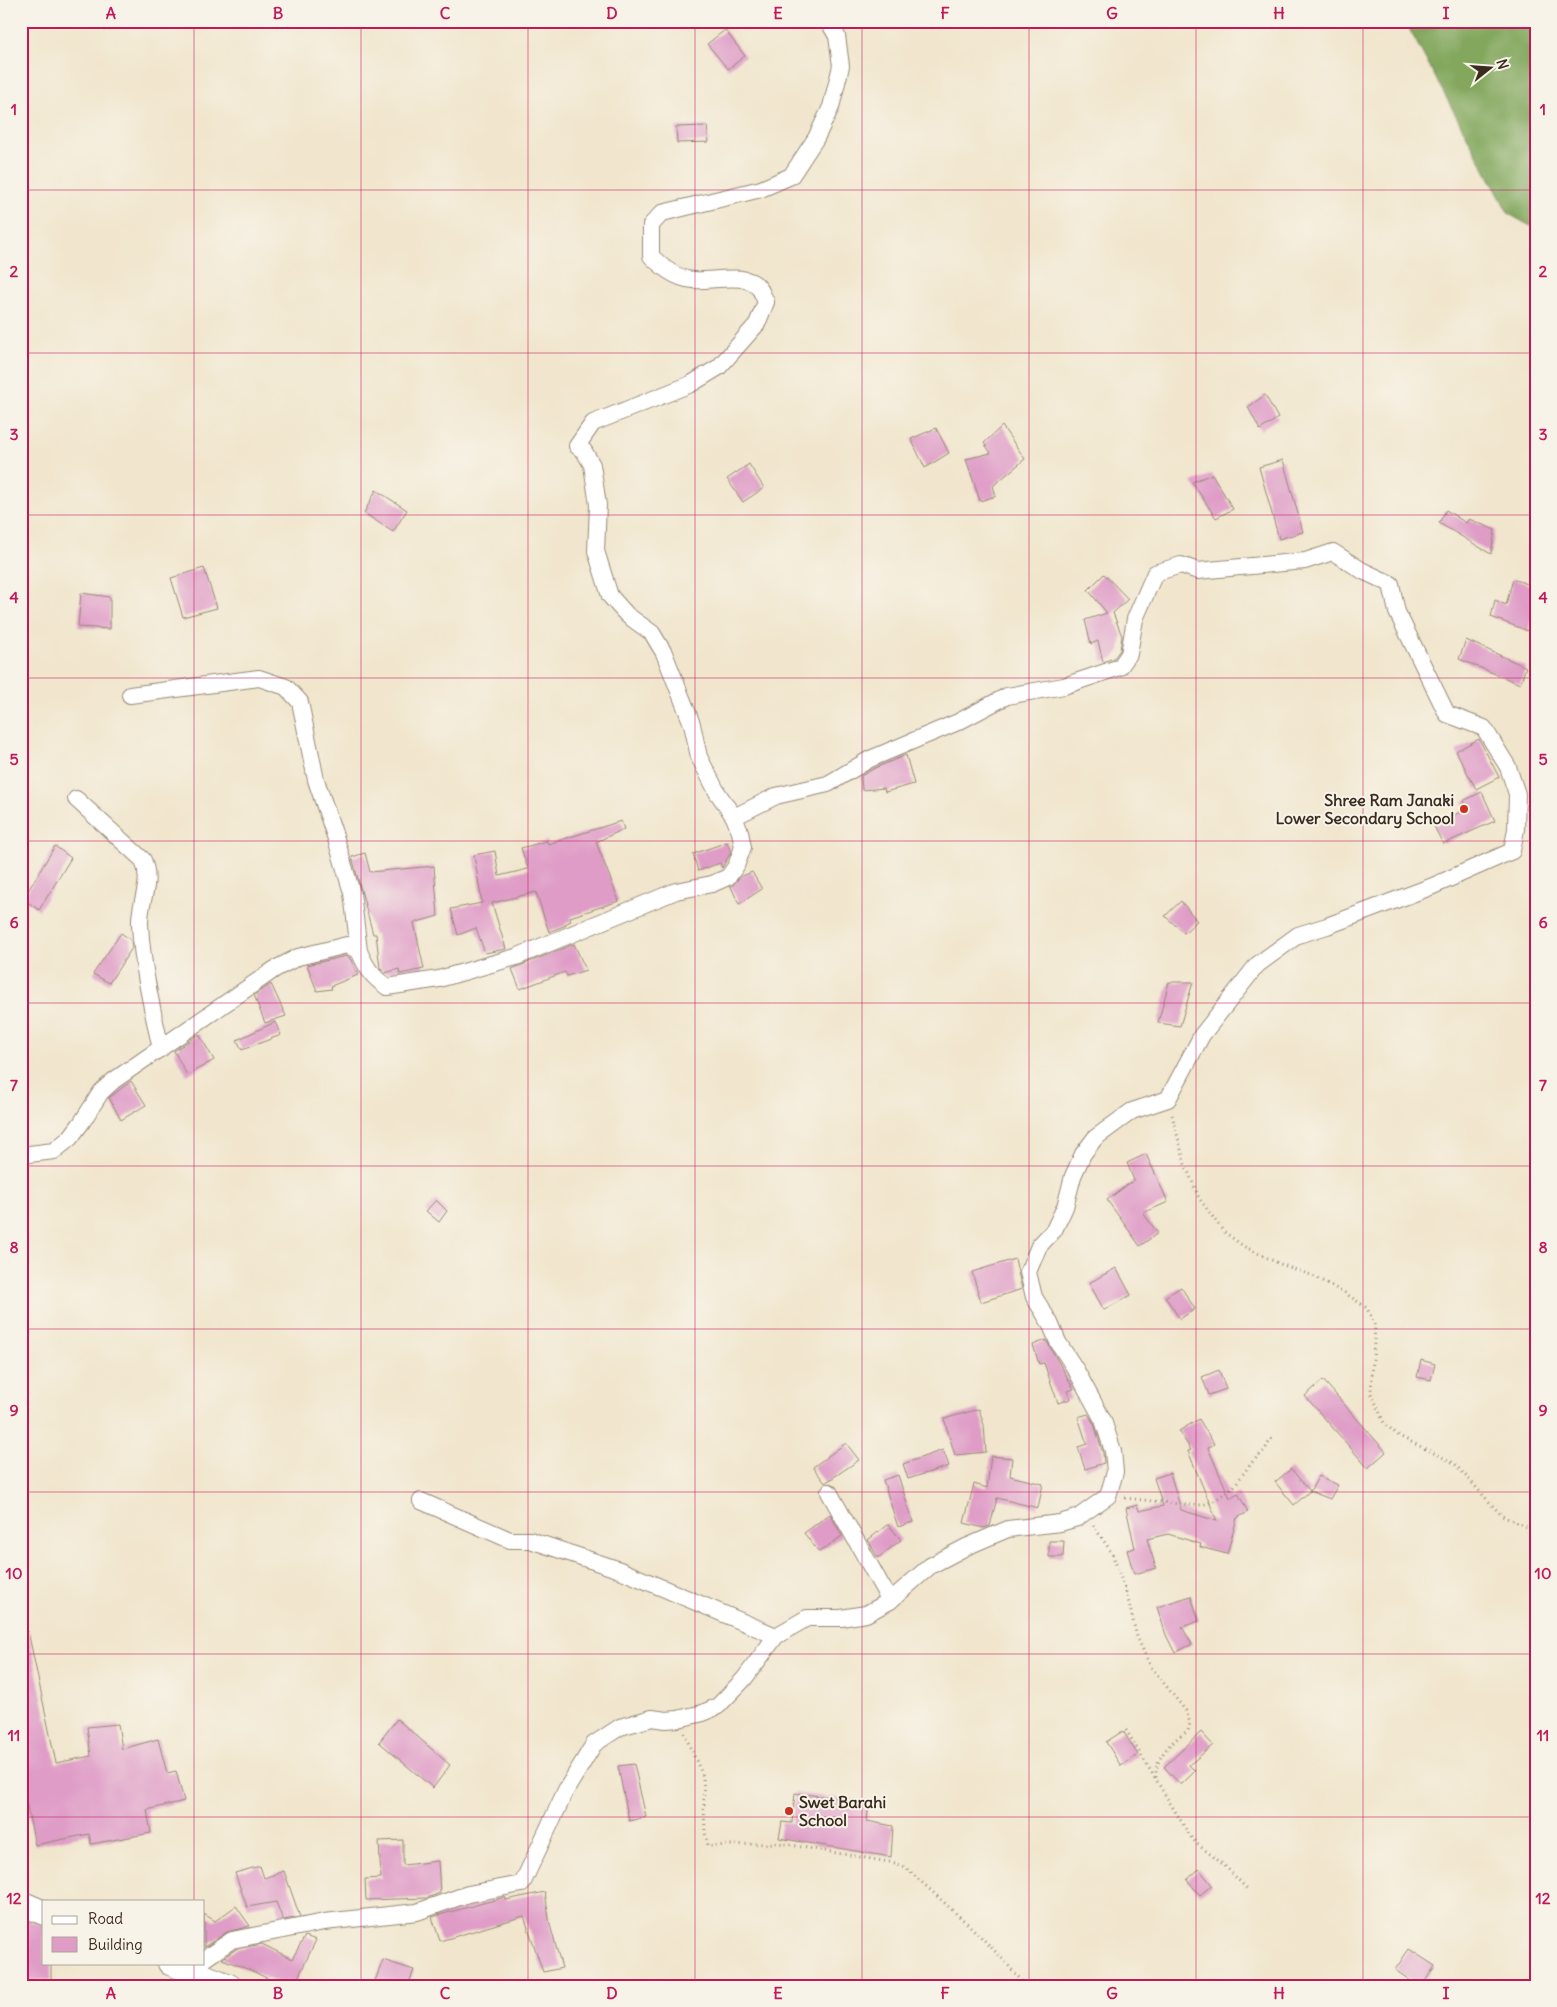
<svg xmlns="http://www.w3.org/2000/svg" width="1557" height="2007" viewBox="0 0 1557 2007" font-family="Delius,sans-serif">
  <rect width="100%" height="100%" fill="#f7f3e8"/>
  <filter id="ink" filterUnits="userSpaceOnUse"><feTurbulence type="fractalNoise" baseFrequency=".02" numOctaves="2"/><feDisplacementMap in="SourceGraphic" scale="10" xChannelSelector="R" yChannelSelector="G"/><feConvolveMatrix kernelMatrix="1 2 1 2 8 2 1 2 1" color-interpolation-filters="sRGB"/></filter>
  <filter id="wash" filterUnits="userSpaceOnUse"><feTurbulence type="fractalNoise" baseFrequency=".0096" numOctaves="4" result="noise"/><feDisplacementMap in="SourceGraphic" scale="20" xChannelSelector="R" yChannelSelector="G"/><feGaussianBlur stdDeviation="1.12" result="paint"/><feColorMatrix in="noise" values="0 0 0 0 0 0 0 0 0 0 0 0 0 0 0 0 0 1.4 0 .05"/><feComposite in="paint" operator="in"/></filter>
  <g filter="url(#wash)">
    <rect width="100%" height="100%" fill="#f1e6cd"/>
    <!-- forest -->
    <polygon fill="#82a75d" stroke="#5e683e" points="1405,21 1536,21 1536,229 1509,214"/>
    <g id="blocks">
      <!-- building -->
      <g fill="#df9cc7">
        <polygon points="725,30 745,56 728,69 707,44"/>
        <polygon points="707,126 709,142 677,143 676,127"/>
        <polygon points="1265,395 1278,418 1260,430 1248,407"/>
        <polygon points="1002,426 1025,459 993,486 996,496 980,501 966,459 991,453 984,443"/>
        <polygon points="936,428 949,453 925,468 911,439"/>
        <polygon points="1283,460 1303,532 1279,539 1259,467"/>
        <polygon points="749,464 764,488 743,502 727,479"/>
        <polygon points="1212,474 1233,509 1216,518 1192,482"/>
        <polygon points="376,490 407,510 393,532 364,513"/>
        <polygon points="1446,510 1466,523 1469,519 1495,530 1491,554 1439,523"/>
        <polygon points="204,568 217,608 183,617 171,578"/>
        <polygon points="1104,574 1128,599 1113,613 1122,636 1120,650 1114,658 1103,662 1098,641 1091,644 1085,620 1107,613 1088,590"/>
        <polygon points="1513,579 1536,587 1536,604 1528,631 1491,617 1495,600 1506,605"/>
        <polygon points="81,593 110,597 110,629 78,627"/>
        <polygon points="1466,640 1526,667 1520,684 1459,659"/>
        <polygon points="1479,739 1499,777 1476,789 1456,751"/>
        <polygon points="906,755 914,784 885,792 884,788 862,790 861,776 875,768"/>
        <polygon points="1482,792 1495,821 1443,844 1434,826 1466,809 1463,801"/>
        <polygon points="621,821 624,829 596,842 619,901 570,917 571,921 565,924 566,925 549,932 536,892 492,903 506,949 485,953 476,928 458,935 451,909 482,903 474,855 495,851 499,876 528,869 521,848 547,841 548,844"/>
        <polygon points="727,842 731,852 722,868 720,863 698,871 693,854"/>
        <polygon points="55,846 71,858 39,910 23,899"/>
        <polygon points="365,853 370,872 434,866 438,916 414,923 424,969 400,974 399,969 385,973 380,968 376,934 373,934 352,857"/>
        <polygon points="752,872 762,889 739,904 731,887 740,877"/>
        <polygon points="1181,901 1197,921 1184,933 1165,916"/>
        <polygon points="121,933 131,940 132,948 109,983 93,974"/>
        <polygon points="574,944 586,970 567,976 565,972 520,989 512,969"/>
        <polygon points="346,956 350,958 358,975 331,986 332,989 317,991 307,965"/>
        <polygon points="1169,982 1193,982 1180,1026 1158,1023"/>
        <polygon points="271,984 286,1016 265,1023 254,995"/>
        <polygon points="275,1022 281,1035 242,1050 237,1040"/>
        <polygon points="199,1034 214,1060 187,1075 174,1051"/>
        <polygon points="131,1081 146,1105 121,1120 109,1098"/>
        <polygon points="1146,1154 1168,1202 1143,1213 1158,1233 1140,1246 1107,1200 1134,1180 1127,1163"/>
        <polygon points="436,1200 447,1211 439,1222 426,1211"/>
        <polygon points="1015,1259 1022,1289 981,1302 972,1272"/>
        <polygon points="1116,1268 1131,1295 1104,1310 1089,1283"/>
        <polygon points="1181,1287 1195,1309 1180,1319 1165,1297"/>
        <polygon points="1046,1340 1074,1389 1068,1391 1071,1399 1058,1403 1044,1363 1039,1364 1033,1345"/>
        <polygon points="1421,1360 1435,1364 1431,1380 1417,1377"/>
        <polygon points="1219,1370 1226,1389 1209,1395 1202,1377"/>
        <polygon points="1323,1380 1386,1452 1368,1468 1305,1396"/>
        <polygon points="979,1409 984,1425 986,1452 955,1455 944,1419"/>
        <polygon points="1088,1414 1094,1424 1103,1453 1104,1463 1085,1469 1078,1447 1087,1444 1078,1417"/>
        <polygon points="1199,1419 1214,1444 1208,1448 1230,1498 1238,1493 1248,1512 1237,1518 1227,1554 1200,1547 1201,1544 1168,1534 1147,1539 1156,1568 1134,1574 1127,1550 1135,1548 1126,1508 1137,1505 1139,1511 1163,1506 1154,1478 1170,1473 1181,1510 1217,1521 1188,1451 1191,1450 1179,1431"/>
        <polygon points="846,1443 859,1460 825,1483 813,1467"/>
        <polygon points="943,1450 949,1466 908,1479 903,1464"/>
        <polygon points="991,1456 1012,1458 1010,1476 1043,1484 1038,1508 997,1498 990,1526 984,1528 964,1523 974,1484 987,1488"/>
        <polygon points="1291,1469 1310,1491 1294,1505 1275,1482"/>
        <polygon points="898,1475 913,1522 898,1527 883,1480"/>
        <polygon points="1319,1476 1338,1485 1330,1499 1310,1491"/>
        <polygon points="830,1514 842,1536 819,1552 804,1533"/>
        <polygon points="888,1524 901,1540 878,1558 868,1540"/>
        <polygon points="1049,1541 1064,1541 1063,1557 1049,1557"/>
        <polygon points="1191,1596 1199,1621 1182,1627 1192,1644 1175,1653 1166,1635 1157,1607"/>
        <polygon points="28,1631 56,1763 91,1756 87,1727 118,1724 122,1749 158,1739 167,1773 176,1771 184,1801 147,1810 151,1833 91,1844 89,1834 35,1845 21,1778 21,1632"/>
        <polygon points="397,1719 450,1765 433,1788 379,1742"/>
        <polygon points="1123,1731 1138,1755 1121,1766 1106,1742"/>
        <polygon points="1201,1732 1213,1745 1189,1765 1195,1771 1181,1785 1164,1767"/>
        <polygon points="634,1764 646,1817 629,1821 618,1766"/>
        <polygon points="795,1793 869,1802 867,1821 893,1826 891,1857 779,1838 782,1822 792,1823"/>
        <polygon points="403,1840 403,1865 438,1861 440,1893 427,1898 366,1900 365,1879 381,1878 379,1841"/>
        <polygon points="260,1866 264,1878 284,1871 300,1917 283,1920 276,1902 247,1907 235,1873"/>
        <polygon points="1199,1869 1212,1885 1200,1895 1187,1880"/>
        <polygon points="545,1892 550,1925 562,1968 543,1972 524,1916 440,1941 432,1917 498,1899 505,1897 506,1900"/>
        <polygon points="236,1906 250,1926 227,1932 204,1947 204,1914 215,1921"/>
        <polygon points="21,1918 44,1926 44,1963 51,1963 51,1980 21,1980"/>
        <polygon points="305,1936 316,1940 294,1986 283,1986 250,1970 222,1959 236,1949 262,1944 292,1959"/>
        <polygon points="1409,1949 1435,1966 1422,1986 1418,1986 1395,1970"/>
        <polygon points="383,1960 414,1970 408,1986 373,1986"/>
      </g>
    </g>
  </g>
  <g filter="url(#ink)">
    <use href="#blocks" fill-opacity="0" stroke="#968876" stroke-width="1"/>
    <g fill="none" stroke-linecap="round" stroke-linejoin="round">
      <!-- street casing -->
      <g stroke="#968876" stroke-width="18">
        <g id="street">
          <polyline points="130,695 259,678 286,687 300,702 316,780 336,839 352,893 359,951"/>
          <path d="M76 799 143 860C153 885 139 900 140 924 142 966 152 1008 161 1049"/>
          <path d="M21 1155 54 1151 70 1138 82 1122 101 1092 113 1081 275 969 298 957 347 945 359 951C366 967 372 977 387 987L439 979 516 957 676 891 712 884 728 877 736 866 743 847 740 832 734 817 717 792 699 757 692 724 664 653 652 633 627 615 610 596 596 551 598 505 592 465 584 451 577 446 593 423 691 384 719 367 757 324 766 302C764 298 762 292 759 288 747 271 711 282 693 280 676 279 662 267 651 256V225L662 213 761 189 791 176 816 138 831 107 841 66 837 36 828 21"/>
          <polyline points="829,1492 890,1601"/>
          <polyline points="421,1501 510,1540 530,1540 620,1570 776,1636"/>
          <polyline points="204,1959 232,1940 324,1922 417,1912 468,1894 522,1884 566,1790 594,1744 620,1727 652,1718 666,1720 678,1719 703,1713 718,1706 744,1679 776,1636 807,1618 841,1618 866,1614 890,1601 930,1566 966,1547 1008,1529 1060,1523 1077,1518 1108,1496 1115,1472 1113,1451 1103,1420 1076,1370 1058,1342 1050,1323 1034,1297 1028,1272 1039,1246 1054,1230 1065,1207 1073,1176 1083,1154 1095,1138 1132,1111 1168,1099 1202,1035 1257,965 1298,935 1327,926 1433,886 1512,851 1516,829 1517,794 1508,767 1484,728 1447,714 1397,612 1391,584 1363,571 1333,552 1305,561 1198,571 1181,565 1155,573 1135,619 1129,654 1120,667 1064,686 1007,696 958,722 870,759 828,784 776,796 734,817"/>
        </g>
      </g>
      <!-- secondary casing -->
      <g stroke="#968876" stroke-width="26">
        <g id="secondary">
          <polyline points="21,1903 44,1913"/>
          <polyline points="170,1963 229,1986"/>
        </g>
      </g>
      <!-- path -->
      <g stroke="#968876" stroke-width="3" stroke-dasharray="1 4" stroke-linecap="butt">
        <polyline points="1172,1115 1185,1164 1199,1198 1223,1231 1243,1246 1280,1264 1311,1275 1345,1293 1367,1308 1375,1326 1371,1392 1384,1423 1399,1436 1454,1463 1502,1516 1536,1531"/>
        <polyline points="1125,1498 1188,1505 1201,1505 1213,1502 1234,1486 1253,1461 1264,1451 1273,1436"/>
        <path d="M1093 1525 1112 1553 1127 1595 1137 1637 1151 1667 1186 1711 1190 1723 1188 1731C1172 1740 1154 1758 1156 1778"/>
        <polyline points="1126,1730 1190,1836 1197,1844 1224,1865 1248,1890"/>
        <polyline points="684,1733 703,1776 705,1833 708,1846 779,1843 895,1863 905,1867 970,1926 1001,1957 1026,1986"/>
      </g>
      <!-- street -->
      <use href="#street" stroke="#fff" stroke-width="16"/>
      <!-- secondary -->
      <use href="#secondary" stroke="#fff" stroke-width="24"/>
    </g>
  </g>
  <!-- grid -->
  <path fill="none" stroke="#c2185b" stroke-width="1" stroke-opacity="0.55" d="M194 21V1901M361 21V1986M528 21V1986M695 21V1986M862 21V1986M1029 21V1986M1196 21V1986M1363 21V1986M21 190H1536M21 353H1536M21 515H1536M21 678H1536M21 841H1536M21 1003H1536M21 1166H1536M21 1329H1536M21 1492H1536M21 1654H1536M21 1817H1536M194 1963V1986"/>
  <!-- markers -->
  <g fill="#c8321e" stroke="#f7f3e8" stroke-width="2">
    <circle cx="1464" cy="809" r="5"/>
    <circle cx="789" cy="1811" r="5"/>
  </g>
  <g text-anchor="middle" stroke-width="4" stroke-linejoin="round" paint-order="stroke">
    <!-- poi labels -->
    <g font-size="16" font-weight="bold" fill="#3b2a1e" stroke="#f7f3e8" text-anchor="end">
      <text x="1454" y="806">Shree Ram Janaki<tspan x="1454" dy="18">Lower Secondary School</tspan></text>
      <text x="799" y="1808" text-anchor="start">Swet Barahi<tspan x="799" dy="18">School</tspan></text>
    </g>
  </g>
  <!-- margin -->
  <rect width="1557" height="2007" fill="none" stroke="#f7f3e8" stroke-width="55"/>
  <!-- legend -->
  <rect x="42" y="1900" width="162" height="65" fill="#f7f3e8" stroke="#aca397"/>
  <rect x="52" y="1916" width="25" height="8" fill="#ffffff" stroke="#aca397"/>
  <text x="88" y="1924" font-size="15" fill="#3b2a1e">Road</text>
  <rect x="52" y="1937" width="25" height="15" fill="#df9cc7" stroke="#aca397"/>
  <text x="88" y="1950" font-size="15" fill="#3b2a1e">Building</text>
  <!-- north arrow -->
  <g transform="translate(1490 68) rotate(73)" stroke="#f7f3e8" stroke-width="4" paint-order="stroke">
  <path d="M0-4L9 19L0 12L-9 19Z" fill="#3b2a1e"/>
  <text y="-8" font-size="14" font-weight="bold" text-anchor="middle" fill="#3b2a1e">N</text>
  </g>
  <rect x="28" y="28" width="1502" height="1952" fill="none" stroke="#c2185b" stroke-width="2"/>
  <g font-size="16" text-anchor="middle" font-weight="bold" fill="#c2185b">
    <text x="111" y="19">A</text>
    <text x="278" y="19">B</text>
    <text x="445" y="19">C</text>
    <text x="612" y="19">D</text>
    <text x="778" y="19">E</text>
    <text x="945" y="19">F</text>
    <text x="1112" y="19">G</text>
    <text x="1279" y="19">H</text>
    <text x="1446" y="19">I</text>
    <text x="14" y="115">1</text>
    <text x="1543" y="115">1</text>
    <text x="14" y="277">2</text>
    <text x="1543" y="277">2</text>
    <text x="14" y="440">3</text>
    <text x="1543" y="440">3</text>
    <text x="14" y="603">4</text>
    <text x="1543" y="603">4</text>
    <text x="14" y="765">5</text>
    <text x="1543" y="765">5</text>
    <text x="14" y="928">6</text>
    <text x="1543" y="928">6</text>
    <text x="14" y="1091">7</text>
    <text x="1543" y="1091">7</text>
    <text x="14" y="1253">8</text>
    <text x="1543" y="1253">8</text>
    <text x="14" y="1416">9</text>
    <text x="1543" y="1416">9</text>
    <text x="14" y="1579">10</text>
    <text x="1543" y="1579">10</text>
    <text x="14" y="1741">11</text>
    <text x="1543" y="1741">11</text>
    <text x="14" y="1904">12</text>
    <text x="1543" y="1904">12</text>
    <text x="111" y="1999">A</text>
    <text x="278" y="1999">B</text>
    <text x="445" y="1999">C</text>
    <text x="612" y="1999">D</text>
    <text x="778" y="1999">E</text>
    <text x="945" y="1999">F</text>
    <text x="1112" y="1999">G</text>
    <text x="1279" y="1999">H</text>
    <text x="1446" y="1999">I</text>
  </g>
</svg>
